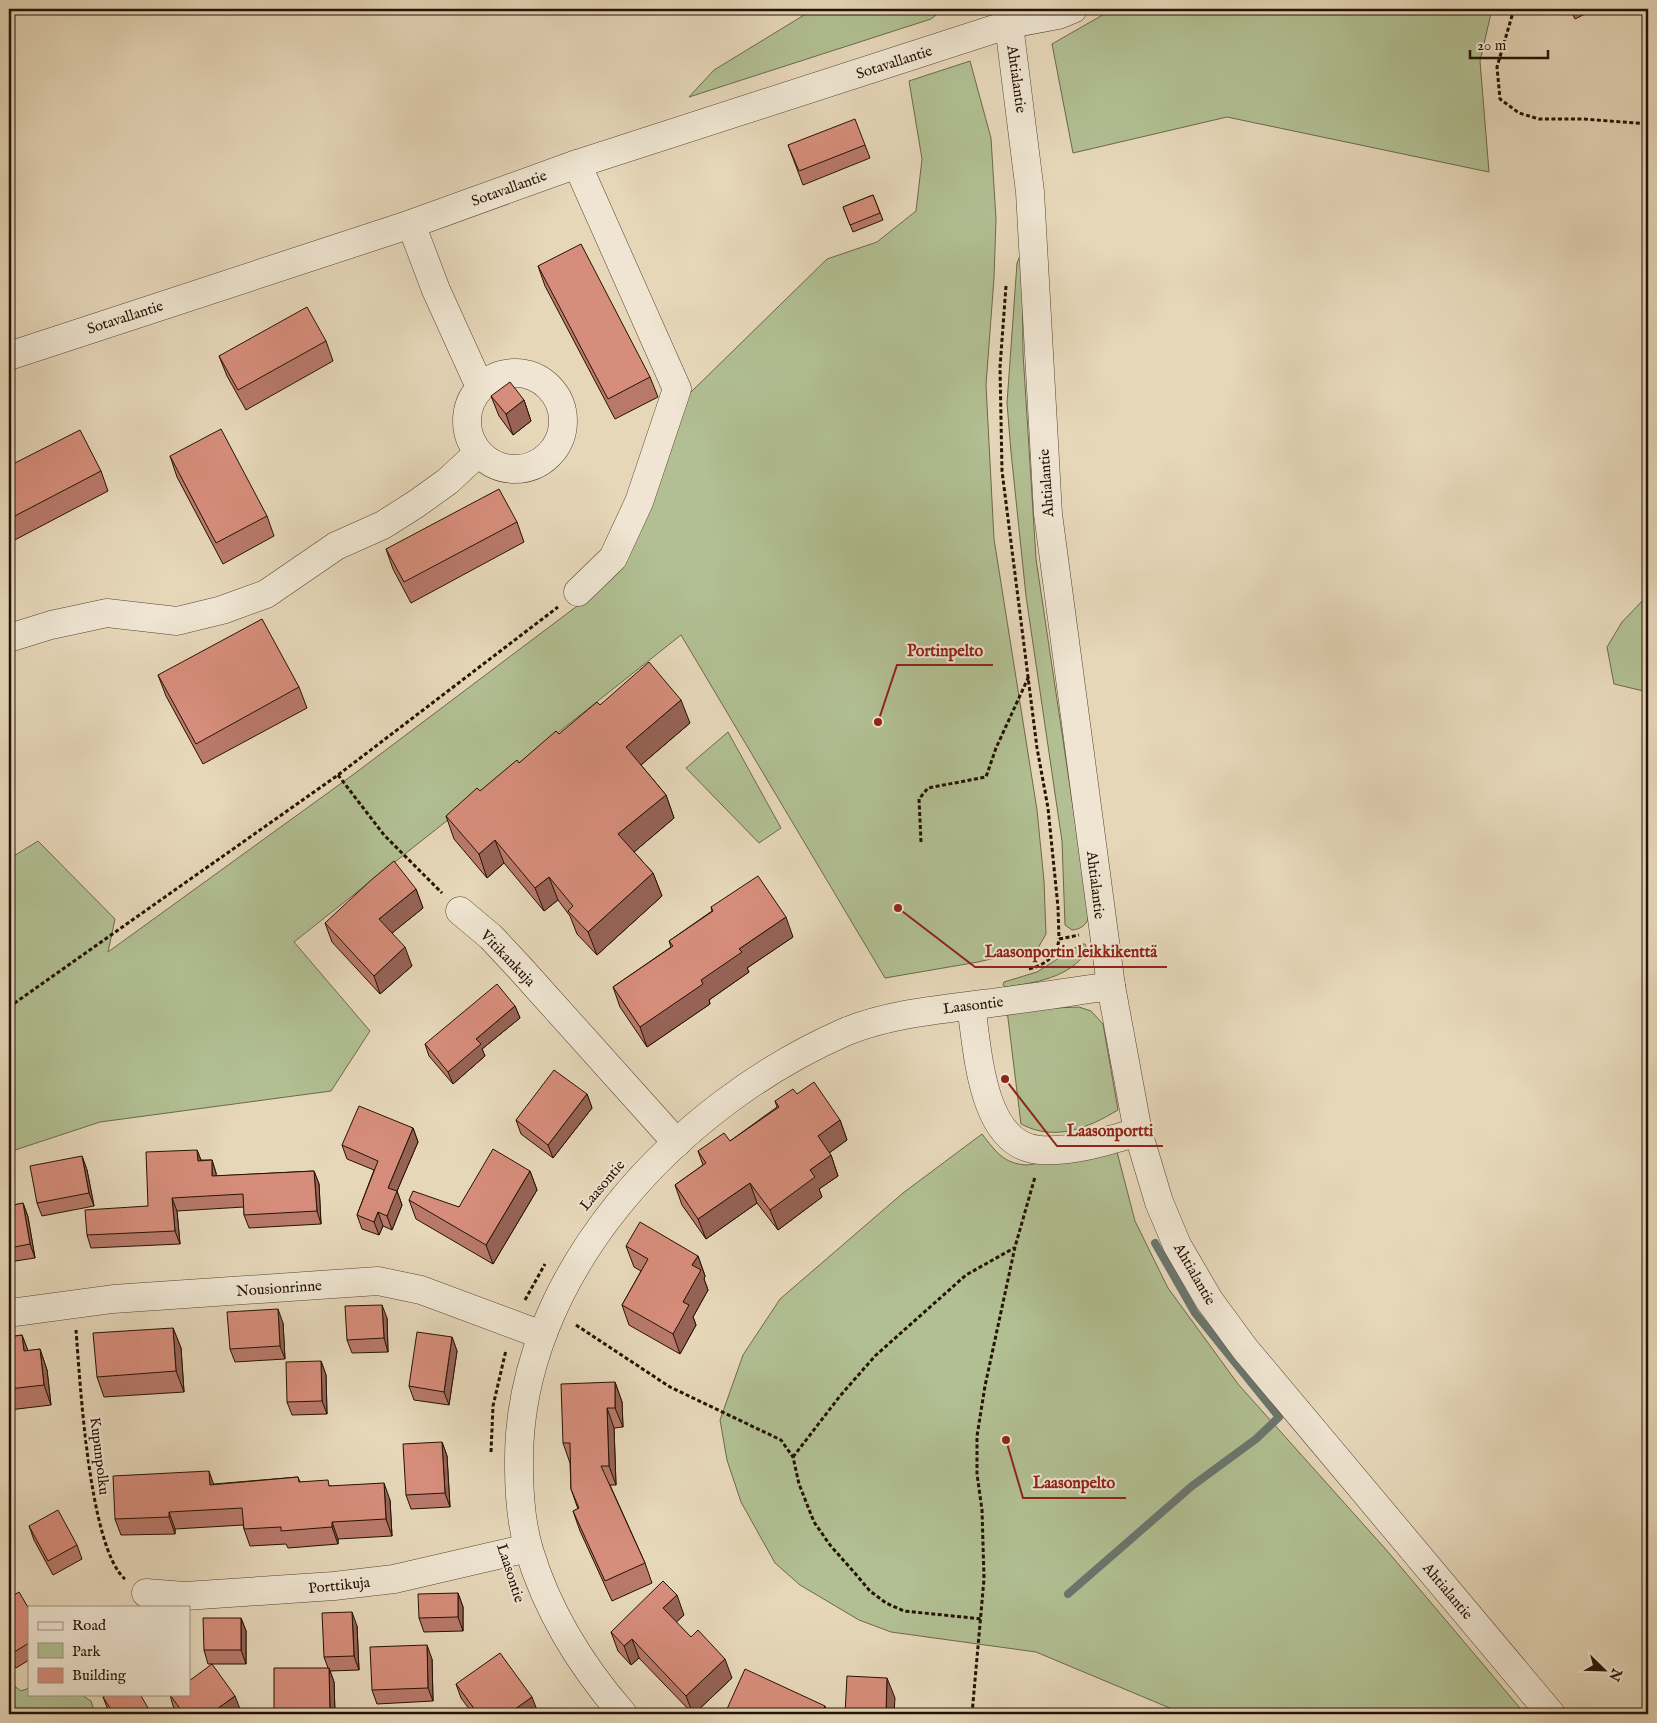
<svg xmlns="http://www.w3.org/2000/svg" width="1657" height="1723" viewBox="0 0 1657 1723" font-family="'IM FELL English',serif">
  <rect width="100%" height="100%" fill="#e6d7b9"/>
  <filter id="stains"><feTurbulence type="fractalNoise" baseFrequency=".004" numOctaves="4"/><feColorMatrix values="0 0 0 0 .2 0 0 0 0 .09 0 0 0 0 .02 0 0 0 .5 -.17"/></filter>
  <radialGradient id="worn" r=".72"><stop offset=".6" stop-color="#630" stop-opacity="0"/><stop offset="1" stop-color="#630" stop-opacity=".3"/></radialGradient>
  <!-- green -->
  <g fill="#b1bf92" stroke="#6c684b">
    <polygon points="814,9 944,9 931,19 689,97 714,70"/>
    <polygon points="1113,9 1492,9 1480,61 1489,172 1227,117 1073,153 1052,44"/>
    <polygon points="970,61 991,138 996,219 994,278 986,385 994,539 1037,810 1044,881 1046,934 1038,948 978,962 885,978 681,635 294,942 370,1031 331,1091 100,1122 9,1152 9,859 38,841 115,919 108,952 354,774 601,588 690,393 827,259 877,242 916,211 922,159 909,81"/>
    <path d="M1022 251 1023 353 1036 559 1089 914C1088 924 1082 929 1072 930L1065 925 1062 841 1026 596 1011 452 1007 403 1017 263Z"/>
    <polygon points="1648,595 1648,692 1614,684 1607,647 1622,622"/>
    <polygon points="728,732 781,828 759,843 686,768"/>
    <path d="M1081 944H1085L1087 951C1070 978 1034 983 1005 987L1003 985 1004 982 1037 972Z"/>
    <path d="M1079 1007 1091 1011 1103 1024 1118 1110C1088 1128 1055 1142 1021 1124L1007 1010Z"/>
    <path d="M982 1134C996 1152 1004 1164 1027 1165L1117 1152 1135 1221 1168 1288 1238 1384 1389 1553 1525 1714H1184L1036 1652 891 1632 859 1620 800 1585 775 1563 741 1502 727 1460 720 1420 743 1355 780 1299 903 1193Z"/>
    <polygon points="9,1682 21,1691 29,1688 29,1694 80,1694 91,1701 95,1714 9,1714"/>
  </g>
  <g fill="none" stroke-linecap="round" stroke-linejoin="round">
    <!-- stream -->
    <polyline stroke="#6a766e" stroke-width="8" points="1068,1594 1192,1486 1256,1439 1279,1417 1195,1313 1155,1243"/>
    <!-- minor casing -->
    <g stroke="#564331" stroke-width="29">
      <g id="minor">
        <polyline points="1007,9 1030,192 1048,514 1111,986 1138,1132 1159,1202 1177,1245 1209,1300 1245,1349 1551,1714"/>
        <polyline points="577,164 677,389 639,502 613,558 578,592"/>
        <polyline points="411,224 436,290 480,387"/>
        <polyline points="9,356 411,224 577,164 1010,24 1058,15 1073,9"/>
        <circle cx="515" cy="421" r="48"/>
        <polyline points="9,638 51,625 107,613 177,621 222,610 266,594 336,546 383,525 416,504 448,481 478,453"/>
        <polyline points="460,911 491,937 519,967 677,1143"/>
        <path d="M971 1006C978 1050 981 1146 1040 1150 1073 1152 1107 1141 1138 1132"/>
        <polyline points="9,1313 113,1299 378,1281 421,1290 542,1335"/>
        <polyline points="146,1593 185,1596 334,1586 394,1579 528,1548"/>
        <path d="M623 1714C582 1667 547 1610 529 1550 521 1523 519 1493 519 1466 516 1275 678 1105 845 1032 888 1014 937 1010 983 1004 1025 999 1068 992 1111 986"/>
      </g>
    </g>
    <!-- path -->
    <g stroke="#261204" stroke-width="3" stroke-dasharray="4 2.5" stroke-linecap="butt">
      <polyline points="1514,9 1497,67 1500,99 1519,113 1539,119 1583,119 1648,124"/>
      <polyline points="1006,286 1000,367 1002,471 1037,748 1048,808 1058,907 1059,939"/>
      <polyline points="338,775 384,835 442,893"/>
      <polyline points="921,842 919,799 928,788 986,777 996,748 1029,676"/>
      <path d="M1029 969C1045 965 1057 956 1059 939L1079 935"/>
      <polyline points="9,1007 338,775 558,607"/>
      <polyline points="525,1300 545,1264"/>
      <polyline points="576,1325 670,1387 781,1440 793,1457 799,1484 814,1522 830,1545 853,1571 870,1591 886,1603 904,1611 982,1619"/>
      <path d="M76 1330C80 1381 89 1548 125 1579"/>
      <polyline points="491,1452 493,1406 506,1350"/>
      <polyline points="793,1457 840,1396 875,1356 966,1275 1014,1248"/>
      <polyline points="972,1714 984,1579 982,1510 977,1474 977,1436 985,1386 1015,1247 1035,1177"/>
    </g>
    <!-- minor -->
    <use href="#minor" stroke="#efe5d2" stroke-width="28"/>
  </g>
  <!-- wall -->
  <g fill="#b8796a" stroke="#261204">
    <polygon points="1565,9 1595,9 1575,19 1570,9 1566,11"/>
    <polygon points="788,145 865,145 870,158 803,185"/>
    <polygon points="873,195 883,220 853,232 843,207"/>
    <polygon points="538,266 650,377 658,397 615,419 545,286"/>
    <polygon points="326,341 333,361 246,410 227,376 219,356"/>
    <polygon points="491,396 524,400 531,421 513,435 499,416"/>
    <polygon points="170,456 267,516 274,536 223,564 177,477"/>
    <polygon points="9,466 101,471 108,491 9,543"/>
    <polygon points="517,522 524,542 411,603 393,569 386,549"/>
    <polygon points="158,675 299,687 307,708 203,764 166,696"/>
    <polygon points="600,705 690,723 641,765 666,795 674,818 634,852 653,873 662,896 597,955 577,934 570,916 558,900 544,911 504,863 487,878 454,839 446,816"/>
    <polygon points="416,889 423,908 392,933 412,966 380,994 332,942 325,923"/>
    <polygon points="711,907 793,937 747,968 749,972 709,1000 710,1004 647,1047 620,1007 613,987 671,947 669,941 712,911"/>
    <polygon points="515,1006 520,1018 482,1049 485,1056 453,1084 429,1056 425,1044"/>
    <polygon points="587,1094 592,1108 553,1158 521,1134 516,1120"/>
    <polygon points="797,1094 840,1120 847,1140 829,1153 831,1155 838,1176 819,1189 822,1197 778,1230 757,1203 706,1239 682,1205 675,1185 703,1165 698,1151 730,1141 777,1107 775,1101"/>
    <polygon points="413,1128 418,1142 397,1191 402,1205 392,1230 383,1226 379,1235 362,1229 357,1215 374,1170 347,1159 342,1145"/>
    <polygon points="197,1150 201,1160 212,1160 216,1173 216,1176 314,1171 319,1184 321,1224 249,1228 244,1215 244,1207 177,1211 180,1244 91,1248 87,1235 148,1206"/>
    <polygon points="82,1156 87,1170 94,1206 42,1216 37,1203"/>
    <polygon points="530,1171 537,1190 493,1264 416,1219 409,1200 459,1207"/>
    <polygon points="23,1203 28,1217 35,1258 9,1262 9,1206"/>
    <polygon points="626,1246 698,1256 705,1276 704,1279 708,1290 693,1317 696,1325 680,1354 629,1325 622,1305 641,1271 634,1267"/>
    <polygon points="387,1318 388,1352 352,1353 347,1340"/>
    <polygon points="283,1323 285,1359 235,1362 230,1349"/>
    <polygon points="173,1328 181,1348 184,1392 104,1397 97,1377"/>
    <polygon points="22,1335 28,1351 40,1349 47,1370 51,1405 9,1410 9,1337"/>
    <polygon points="452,1337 457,1351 449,1405 414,1400 409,1386"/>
    <polygon points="321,1361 326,1375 327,1414 292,1415 287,1402"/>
    <polygon points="615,1382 622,1402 623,1427 614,1428 616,1485 610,1485 645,1563 652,1583 612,1601 580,1531 573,1511 578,1509 571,1489 570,1463 563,1443"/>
    <polygon points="442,1442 447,1456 450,1507 411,1509 406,1495"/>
    <polygon points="298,1477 300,1482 331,1486 390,1500 392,1536 338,1539 338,1544 288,1548 286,1544 250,1546 244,1529 243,1525 175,1529 175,1534 121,1535 115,1519 214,1484"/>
    <polygon points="29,1526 77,1545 82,1559 53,1575 34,1540"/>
    <polygon points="458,1593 463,1607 463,1631 424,1632 419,1618"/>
    <polygon points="9,1598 29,1609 29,1660 16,1668 9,1656"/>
    <polygon points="684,1615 676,1622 732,1678 694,1714 693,1714 639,1658 631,1665 618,1651 611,1632"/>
    <polygon points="241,1618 246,1631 246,1664 208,1664 204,1650"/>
    <polygon points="357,1626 359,1670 330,1671 334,1682 335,1714 275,1714 274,1711 328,1668 324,1657"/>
    <polygon points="432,1659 433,1701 377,1704 372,1690"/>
    <polygon points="456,1684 537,1710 531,1714 473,1714 461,1698"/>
    <polygon points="170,1695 240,1709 233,1714 179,1714 174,1709"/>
    <polygon points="103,1697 148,1708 151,1714 111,1714 108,1710"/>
    <polygon points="727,1709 828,1714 728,1714"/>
  </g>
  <!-- shaded-wall -->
  <g fill="#966356" stroke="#261204">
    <polygon points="524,400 531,421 513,435 506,414"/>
    <polygon points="681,700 690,723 635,770 626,747"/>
    <polygon points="666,795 674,818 627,858 618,834"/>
    <polygon points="495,840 504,863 487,878 479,854"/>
    <polygon points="653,873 662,896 597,955 588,932"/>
    <polygon points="549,877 558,900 544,911 535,888"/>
    <polygon points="416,889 423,908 386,938 379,919"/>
    <polygon points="786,917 793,937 747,968 749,972 709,1000 710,1004 647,1047 640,1027 739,949"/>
    <polygon points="405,947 412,966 380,994 374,976"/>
    <polygon points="515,1006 520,1018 482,1049 485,1056 453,1084 448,1072 476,1039"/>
    <polygon points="587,1094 592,1108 553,1158 548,1145"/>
    <polygon points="840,1120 847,1140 825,1156 818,1136"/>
    <polygon points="413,1128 418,1142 397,1191 402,1205 392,1230 387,1216 388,1188"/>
    <polygon points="197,1150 202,1163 198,1161"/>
    <polygon points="831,1155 838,1176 819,1189 822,1197 778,1230 770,1210 810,1170"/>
    <polygon points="82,1156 87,1170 94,1206 89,1193"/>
    <polygon points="212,1160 216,1173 217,1189 212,1176"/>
    <polygon points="314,1171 319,1184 321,1224 317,1211"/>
    <polygon points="530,1171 537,1190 493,1264 486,1245"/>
    <polygon points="750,1183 757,1203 706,1239 698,1219"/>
    <polygon points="172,1198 177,1211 180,1244 175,1231"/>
    <polygon points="23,1203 28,1217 35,1258 30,1244"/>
    <polygon points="378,1212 383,1226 379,1235 374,1222"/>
    <polygon points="698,1256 705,1276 704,1279 708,1290 693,1317 696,1325 680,1354 673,1334 683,1302 692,1265"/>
    <polygon points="382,1305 387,1318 388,1352 384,1338"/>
    <polygon points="278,1309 283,1323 285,1359 280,1346"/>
    <polygon points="173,1328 181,1348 184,1392 176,1371"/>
    <polygon points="22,1335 30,1356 24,1351"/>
    <polygon points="452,1337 457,1351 449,1405 444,1392"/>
    <polygon points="40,1349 47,1370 51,1405 44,1385"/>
    <polygon points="321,1361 326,1375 327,1414 322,1401"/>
    <polygon points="615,1382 622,1402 623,1427 615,1408"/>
    <polygon points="607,1408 614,1428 616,1485 609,1466"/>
    <polygon points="442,1442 447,1456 450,1507 445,1493"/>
    <polygon points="209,1471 215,1488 210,1485"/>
    <polygon points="384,1483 390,1500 392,1536 386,1519"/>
    <polygon points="169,1512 175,1529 175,1534 169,1517"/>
    <polygon points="332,1522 338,1539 338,1544 332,1527"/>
    <polygon points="458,1593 463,1607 463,1631 458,1617"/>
    <polygon points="677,1595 684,1615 670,1628 663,1608"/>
    <polygon points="352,1612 357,1626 359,1670 354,1656"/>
    <polygon points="241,1618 246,1631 246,1664 241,1650"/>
    <polygon points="632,1639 639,1658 631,1665 624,1646"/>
    <polygon points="427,1645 432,1659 433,1701 428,1688"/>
    <polygon points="725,1659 732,1678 694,1714 693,1714 686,1696"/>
    <polygon points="329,1668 334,1682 335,1714 331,1714 330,1711"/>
    <polygon points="887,1678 895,1698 894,1714 886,1713"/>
    <polygon points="235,1696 240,1709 233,1714 210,1714"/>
    <polygon points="532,1697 537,1710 531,1714 508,1714"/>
    <polygon points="825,1706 828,1714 821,1714"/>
  </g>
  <!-- building -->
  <g fill="#d68d7b" stroke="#261204">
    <polygon points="855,119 865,145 799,171 788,145"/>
    <polygon points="873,195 880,213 850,225 843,207"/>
    <polygon points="581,244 650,377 608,399 538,266"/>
    <polygon points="307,307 326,341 238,390 219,356"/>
    <polygon points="510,382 524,400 506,414 491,396"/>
    <polygon points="221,429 267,516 216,543 170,456"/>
    <polygon points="80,430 101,471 9,519 9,466"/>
    <polygon points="499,489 517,522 404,582 386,549"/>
    <polygon points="262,619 299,687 196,744 158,675"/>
    <polygon points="649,662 681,700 626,747 666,795 618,834 653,873 588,932 568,911 573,906 549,877 535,888 495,840 479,854 446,816 477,788 480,791 517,760 519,763 556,731 559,734 597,702 600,705"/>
    <polygon points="394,861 416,889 379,919 405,947 374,976 325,923 370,881"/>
    <polygon points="758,876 786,917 739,949 742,952 701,980 703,984 640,1027 613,987 673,946 669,941 713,911 711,907"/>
    <polygon points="497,984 515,1006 476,1039 481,1044 448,1072 425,1044"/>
    <polygon points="554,1070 587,1094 548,1145 516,1120"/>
    <polygon points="814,1082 840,1120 818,1136 831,1155 810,1170 815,1177 770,1210 750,1183 698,1219 675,1185 706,1163 698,1151 724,1133 730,1141 779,1107 775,1101 793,1089 797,1094"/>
    <polygon points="359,1106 413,1128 388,1188 397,1191 387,1216 378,1212 374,1222 357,1215 378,1161 342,1145"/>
    <polygon points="493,1149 530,1171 486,1245 409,1200 413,1191 459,1207"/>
    <polygon points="197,1150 198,1161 212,1160 212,1176 314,1171 317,1211 244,1215 243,1194 172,1198 175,1231 87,1235 85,1210 148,1206 146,1152"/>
    <polygon points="82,1156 89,1193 37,1203 30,1166"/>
    <polygon points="23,1203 30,1244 9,1248 9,1206"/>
    <polygon points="640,1222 698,1256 692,1265 701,1270 683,1302 689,1305 673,1334 622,1305 648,1259 626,1246"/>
    <polygon points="382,1305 384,1338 347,1340 345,1306"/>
    <polygon points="278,1309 280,1346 230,1349 227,1312"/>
    <polygon points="173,1328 176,1371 97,1377 93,1333"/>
    <polygon points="417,1332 452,1337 444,1392 409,1386"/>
    <polygon points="22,1335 24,1351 40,1349 44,1385 9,1389 9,1337"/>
    <polygon points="321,1361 322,1401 287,1402 286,1362"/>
    <polygon points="615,1382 615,1408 607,1408 609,1466 601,1466 645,1563 605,1581 573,1511 579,1508 571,1489 570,1443 563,1443 561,1384"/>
    <polygon points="442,1442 445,1493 406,1495 403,1444"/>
    <polygon points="209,1471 210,1485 298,1477 299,1482 328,1480 329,1486 384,1483 386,1519 332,1522 332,1527 281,1531 281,1527 244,1529 242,1508 169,1512 169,1517 115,1519 113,1476"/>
    <polygon points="58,1510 77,1545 48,1561 29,1526"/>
    <polygon points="663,1581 677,1595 663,1608 691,1637 698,1630 725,1659 686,1696 632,1639 624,1646 611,1632"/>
    <polygon points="19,1592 29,1609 29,1643 11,1654 9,1651 9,1598"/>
    <polygon points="458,1593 458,1617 419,1618 418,1594"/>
    <polygon points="352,1612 354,1656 324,1657 322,1613"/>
    <polygon points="203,1618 241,1618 241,1650 204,1650"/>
    <polygon points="427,1645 428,1688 372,1690 370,1647"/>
    <polygon points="500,1653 532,1697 508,1714 478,1714 456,1684"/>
    <polygon points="212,1664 235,1696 210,1714 184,1714 170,1695 189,1694 189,1681"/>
    <polygon points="274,1668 329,1668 330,1711 274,1711"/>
    <polygon points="745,1669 825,1706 821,1714 738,1714 727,1709"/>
    <polygon points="847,1676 887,1678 886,1713 916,1714 845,1714"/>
    <polygon points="108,1694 140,1694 148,1708 137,1714 114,1714 103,1697"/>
  </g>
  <g text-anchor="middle" stroke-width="4" stroke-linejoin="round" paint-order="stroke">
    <!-- street labels -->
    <g font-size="15" fill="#261204" stroke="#efe5d2">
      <text transform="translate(894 62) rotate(-18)" y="5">Sotavallantie</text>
      <text transform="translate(1017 79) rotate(82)" y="5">Ahtialantie</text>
      <text transform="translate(509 188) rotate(-20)" y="5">Sotavallantie</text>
      <text transform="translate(125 317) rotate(-18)" y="5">Sotavallantie</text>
      <text transform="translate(1046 483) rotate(-94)" y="5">Ahtialantie</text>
      <text transform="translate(1096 885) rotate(83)" y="5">Ahtialantie</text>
      <text transform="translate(508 958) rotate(46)" y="5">Vitikankuja</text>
      <text transform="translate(973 1005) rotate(-7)" y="5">Laasontie</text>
      <text transform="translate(602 1185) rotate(-50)" y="5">Laasontie</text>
      <text transform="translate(1195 1274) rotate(60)" y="5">Ahtialantie</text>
      <text transform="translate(279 1288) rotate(-4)" y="5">Nousionrinne</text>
      <text transform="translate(100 1456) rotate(83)" y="5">Kupunpolku</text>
      <text transform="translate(511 1573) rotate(72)" y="5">Laasontie</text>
      <text transform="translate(339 1585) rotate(-6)" y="5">Porttikuja</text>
      <text transform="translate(1448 1591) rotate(50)" y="5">Ahtialantie</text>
    </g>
  </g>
  <!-- callouts -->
  <path fill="none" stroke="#8f2418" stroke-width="2" d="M878 722L897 665H993M898 908L975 967H1167M1005 1079L1057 1146H1163M1006 1440L1023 1498H1126"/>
  <g fill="#8f2418" stroke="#efe5d2" stroke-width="2">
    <circle cx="878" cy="722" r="5"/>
    <circle cx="898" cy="908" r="5"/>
    <circle cx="1005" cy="1079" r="5"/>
    <circle cx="1006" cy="1440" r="5"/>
  </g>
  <g font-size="16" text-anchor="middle" font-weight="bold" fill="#8f2418" stroke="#efe5d2" stroke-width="4" stroke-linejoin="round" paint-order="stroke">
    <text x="945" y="656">Portinpelto</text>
    <text x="1071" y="957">Laasonportin leikkikenttä</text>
    <text x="1110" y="1136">Laasonportti</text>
    <text x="1074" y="1488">Laasonpelto</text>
  </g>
  <!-- margin -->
  <rect width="1657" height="1723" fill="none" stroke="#e6d7b9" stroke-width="30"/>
  <rect x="10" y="10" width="1637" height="1703" fill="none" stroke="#261204" stroke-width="2.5"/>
  <rect x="15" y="15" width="1627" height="1693" fill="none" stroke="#261204"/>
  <!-- legend -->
  <rect x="28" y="1606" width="162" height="90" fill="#efe5d2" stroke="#9f9180"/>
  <rect x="38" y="1622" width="25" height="8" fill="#efe5d2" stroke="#9f9180"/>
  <text x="72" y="1630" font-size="15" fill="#261204">Road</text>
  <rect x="38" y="1643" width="25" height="15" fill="#b1bf92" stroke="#9f9180"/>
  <text x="72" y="1656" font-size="15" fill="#261204">Park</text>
  <rect x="38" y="1668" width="25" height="15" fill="#d68d7b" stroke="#9f9180"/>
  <text x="72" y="1680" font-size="15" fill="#261204">Building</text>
  <!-- north arrow -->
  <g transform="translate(1604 1670) rotate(113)" stroke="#efe5d2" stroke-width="4" paint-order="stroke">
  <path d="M0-4L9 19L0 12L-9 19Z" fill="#261204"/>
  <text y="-8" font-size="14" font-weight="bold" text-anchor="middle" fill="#261204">N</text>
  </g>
  <!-- scale -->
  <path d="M1470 50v8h78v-8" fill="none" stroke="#261204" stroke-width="2.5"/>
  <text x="1477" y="50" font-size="15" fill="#261204" stroke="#efe5d2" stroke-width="4" paint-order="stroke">20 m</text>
  <rect width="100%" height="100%" filter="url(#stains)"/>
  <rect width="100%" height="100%" fill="url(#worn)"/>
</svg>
